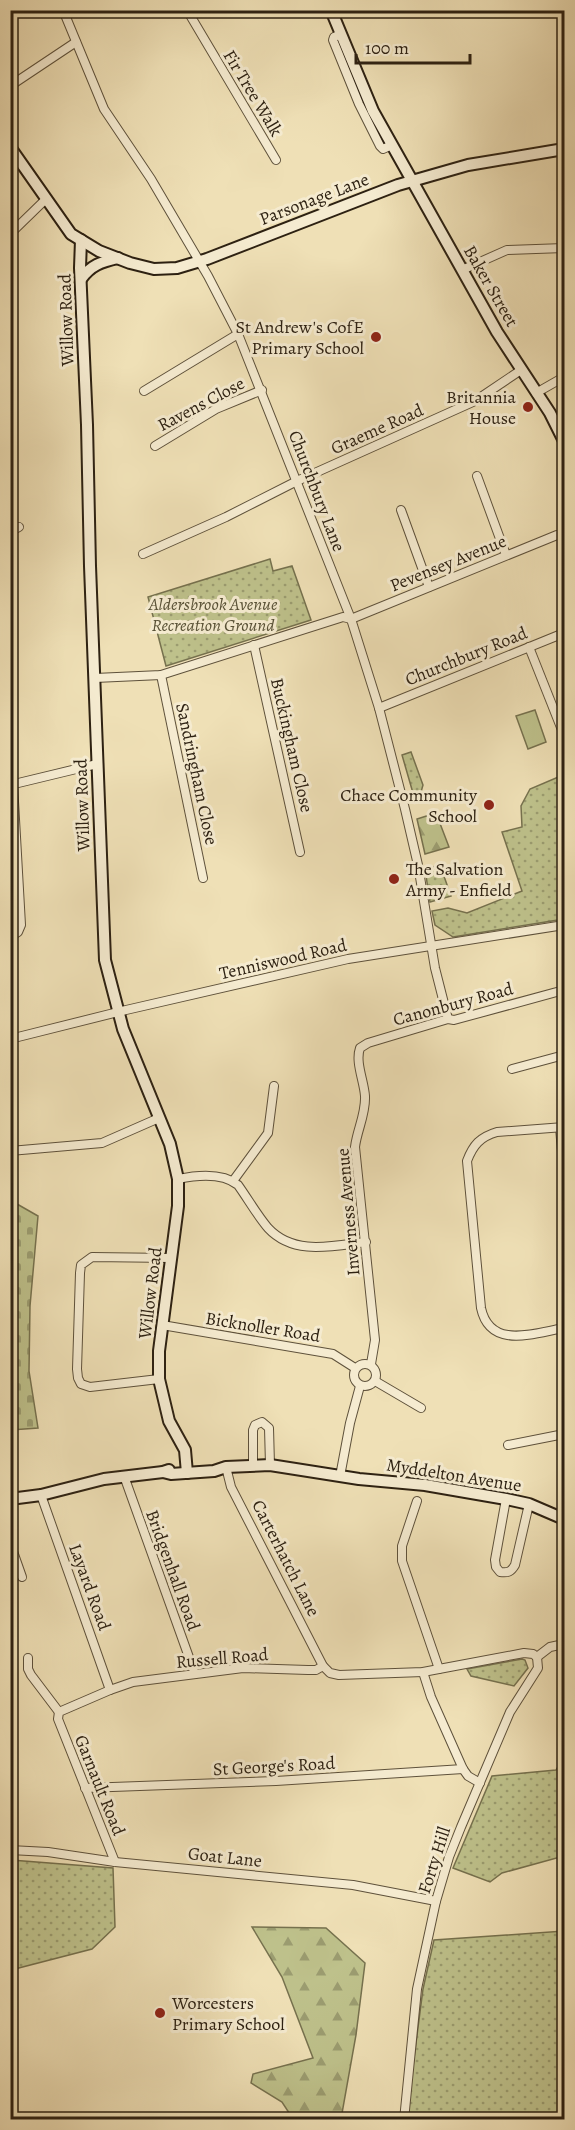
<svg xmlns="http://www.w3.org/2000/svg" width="575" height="2130" viewBox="0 0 575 2130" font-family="Alegreya,serif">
  <defs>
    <pattern id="green-dots" width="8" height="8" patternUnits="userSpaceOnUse" patternTransform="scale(1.5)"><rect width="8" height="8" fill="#bec18b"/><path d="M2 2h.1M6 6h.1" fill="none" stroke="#9b9c70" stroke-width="1.8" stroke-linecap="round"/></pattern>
    <pattern id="forest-firs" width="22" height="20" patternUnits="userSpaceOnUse" patternTransform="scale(1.5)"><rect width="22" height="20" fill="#bec18b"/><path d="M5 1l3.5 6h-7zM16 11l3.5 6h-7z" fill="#9b9c70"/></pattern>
    <pattern id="cemetery-stones" width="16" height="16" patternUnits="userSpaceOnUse" patternTransform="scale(1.5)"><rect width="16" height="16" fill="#bec18b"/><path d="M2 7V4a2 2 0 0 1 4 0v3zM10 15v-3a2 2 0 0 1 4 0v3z" fill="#9b9c70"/></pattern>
  </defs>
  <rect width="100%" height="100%" fill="#efe0b6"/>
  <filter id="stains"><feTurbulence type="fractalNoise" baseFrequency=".00333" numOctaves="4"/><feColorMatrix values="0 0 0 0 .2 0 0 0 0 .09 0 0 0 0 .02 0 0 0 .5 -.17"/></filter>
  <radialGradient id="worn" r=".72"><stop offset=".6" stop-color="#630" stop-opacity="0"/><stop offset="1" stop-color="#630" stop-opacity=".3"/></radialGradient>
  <!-- green -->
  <g fill="url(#green-dots)" stroke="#76714e" stroke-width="1.5">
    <polygon points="270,559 273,571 292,566 311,620 166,666 148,597"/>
    <polygon points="411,752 423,785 419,799 415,800 402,755"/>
    <polygon points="563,775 564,777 564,919 453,937 435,925 432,911 448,908 467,913 522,891 502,832 522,827 521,806 530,789"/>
    <polygon points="440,865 451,896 430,902 425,869"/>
    <polygon points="522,1659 525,1660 528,1668 514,1686 471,1676 467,1669"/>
    <polygon points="564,1756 564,1856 502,1873 490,1882 453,1868 492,1776 556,1770"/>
    <polygon points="11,1860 113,1868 115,1927 92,1949 11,1970"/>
    <polygon points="564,1931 564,2119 406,2120 423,1989 434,1940"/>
  </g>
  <!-- forest -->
  <g fill="url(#forest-firs)" stroke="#76714e" stroke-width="1.5">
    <polygon points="436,813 449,847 425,854 417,819"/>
    <polygon points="252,1927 326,1928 365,1963 356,2035 341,2119 293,2119 282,2102 251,2083 253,2074 313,2058 282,1977"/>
  </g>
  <!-- cemetery -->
  <polygon fill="url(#cemetery-stones)" stroke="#76714e" stroke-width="1.5" points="10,1200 38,1216 30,1306 29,1371 38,1428 11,1430"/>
  <!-- pitch -->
  <polygon fill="#bec18b" stroke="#76714e" stroke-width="1.5" points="535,710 546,742 528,749 516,716"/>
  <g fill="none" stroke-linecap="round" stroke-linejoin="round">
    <!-- river -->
    <polyline stroke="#9dbbb8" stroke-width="14" points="559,10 564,16"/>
    <!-- street casing -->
    <g stroke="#5e513b" stroke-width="10">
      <g id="street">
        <polyline points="63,10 104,109 151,179 208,276 238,334 351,619 379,708 405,809 418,865 435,968 448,1019"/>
        <polyline points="187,10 276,160"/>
        <polyline points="341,34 334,37 333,40 359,104 380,146 383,149 392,145"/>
        <polyline points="10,86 76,42"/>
        <polyline points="10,234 46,199"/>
        <polyline points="462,270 507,250 564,248"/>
        <polyline points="144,391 238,334"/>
        <polyline points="536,393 564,377"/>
        <polyline points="155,446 216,409 262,390"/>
        <polyline points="477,476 506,555"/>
        <polyline points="401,510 429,587"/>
        <polyline points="10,532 19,527"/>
        <polyline points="143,554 226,517 297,481 475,401 521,370"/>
        <polyline points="254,645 300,852"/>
        <polyline points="529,647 564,735"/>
        <polyline points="161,675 203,878"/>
        <polyline points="95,678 161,675 343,617 351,619 557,535"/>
        <polyline points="379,708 564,633"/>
        <polyline points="10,770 13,784 21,925 18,932 10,937"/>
        <polyline points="10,785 97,764"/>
        <polyline points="10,1039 126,1010 348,959 564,925"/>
        <polyline points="512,1069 564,1055"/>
        <polyline points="560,1127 564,1176"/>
        <path d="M564 1127 497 1132C480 1137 473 1145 467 1161L481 1308C490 1350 534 1333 564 1328"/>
        <polyline points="10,1151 102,1143 159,1118"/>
        <path d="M178 1179C197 1175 222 1172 238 1185 248 1199 257 1215 268 1228 294 1256 332 1246 366 1242"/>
        <polyline points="233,1181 268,1133 274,1086"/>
        <polyline points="162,1325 333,1354 355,1368"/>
        <circle cx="365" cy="1375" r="11"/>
        <path d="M371 1364 375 1340 355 1147C357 1130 366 1114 365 1096 364 1081 355 1062 360 1048L368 1043 448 1019 454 1020 564 990"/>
        <polyline points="159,1379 90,1387 81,1384 78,1378 77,1369 80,1273 81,1265 92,1257 171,1258"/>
        <polyline points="375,1381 421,1408"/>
        <polyline points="508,1445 564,1434"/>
        <polyline points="253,1465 253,1430 255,1425 262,1422 269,1428 270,1465"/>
        <polyline points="226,1467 231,1487 323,1666"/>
        <polyline points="341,1471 350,1423 360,1386"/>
        <polyline points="124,1476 195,1674"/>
        <polyline points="41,1495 110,1690"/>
        <path d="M506 1499 495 1560 496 1567 500 1572C508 1573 511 1572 515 1565L529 1504"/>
        <polyline points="417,1501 402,1546 402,1561 439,1669"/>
        <polyline points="10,1543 22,1577"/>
        <polyline points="537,1657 550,1647 564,1644"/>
        <polyline points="28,1658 28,1669 31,1675 59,1712"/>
        <polyline points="423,1672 431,1697 463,1769 468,1776 480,1783"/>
        <polyline points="85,1788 276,1781 463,1769"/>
        <polyline points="10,1850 48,1852 115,1862 353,1885 436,1901"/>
        <polyline points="115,1862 58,1719 59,1712 110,1690 133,1682 243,1668 308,1670 316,1670 323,1666 330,1673 339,1675 423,1672 524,1653 533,1654 537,1657"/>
        <polyline points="404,2120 417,1989 436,1901 449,1857 461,1827 510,1712 538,1668 537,1657"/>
      </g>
    </g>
    <!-- secondary casing -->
    <g stroke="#2d2112" stroke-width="14">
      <g id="secondary">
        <polyline points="331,10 373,111 497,332 550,413 564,441"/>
        <polyline points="10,147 71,234 99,251 130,263 154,269 177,268 207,259 398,185 468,165 564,149"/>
        <polyline points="81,240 80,268 87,425 90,566 105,960 123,1029 170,1144 178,1179 178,1206 159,1351 159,1379 169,1421 185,1450 187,1473"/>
        <path d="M81 279C91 265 101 262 118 258"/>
        <polyline points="163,1472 171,1474 214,1471 226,1467 270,1465 359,1479 425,1485 506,1499 529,1504 564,1519"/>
        <polyline points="10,1499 41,1495 104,1479 163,1472 169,1470"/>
      </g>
    </g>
    <!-- street -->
    <use href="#street" stroke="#f5ebd0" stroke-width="8"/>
    <!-- secondary -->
    <use href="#secondary" stroke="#f5ebd0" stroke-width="10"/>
  </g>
  <!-- markers -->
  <g fill="#8f2418" stroke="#f5ebd0" stroke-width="2">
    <circle cx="376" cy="337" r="6"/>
    <circle cx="528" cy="407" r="6"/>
    <circle cx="489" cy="805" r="6"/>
    <circle cx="394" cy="879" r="6"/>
    <circle cx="160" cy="2013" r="6"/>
  </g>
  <g text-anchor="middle" stroke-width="6" stroke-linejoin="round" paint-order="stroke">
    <!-- street labels -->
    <g font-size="18" fill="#2d2112" stroke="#f5ebd0">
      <text transform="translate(253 93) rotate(59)" y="6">Fir Tree Walk</text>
      <text transform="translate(314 199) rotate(-21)" y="6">Parsonage Lane</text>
      <text transform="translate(491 286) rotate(60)" y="6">Baker Street</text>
      <text transform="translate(66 320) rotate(-92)" y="6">Willow Road</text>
      <text transform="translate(201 404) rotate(-28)" y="6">Ravens Close</text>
      <text transform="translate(377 429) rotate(-24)" y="6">Graeme Road</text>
      <text transform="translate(317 491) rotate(69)" y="6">Churchbury Lane</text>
      <text transform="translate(448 563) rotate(-22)" y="6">Pevensey Avenue</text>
      <text transform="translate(466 656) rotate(-22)" y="6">Churchbury Road</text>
      <text transform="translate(292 745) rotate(77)" y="6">Buckingham Close</text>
      <text transform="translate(197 774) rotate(78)" y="6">Sandringham Close</text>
      <text transform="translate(82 805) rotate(-92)" y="6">Willow Road</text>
      <text transform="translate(283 959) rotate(-13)" y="6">Tenniswood Road</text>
      <text transform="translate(453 1004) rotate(-15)" y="6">Canonbury Road</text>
      <text transform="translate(348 1212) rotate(-95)" y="6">Inverness Avenue</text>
      <text transform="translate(150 1293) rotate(-83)" y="6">Willow Road</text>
      <text transform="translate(263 1327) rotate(9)" y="6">Bicknoller Road</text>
      <text transform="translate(454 1475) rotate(9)" y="6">Myddelton Avenue</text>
      <text transform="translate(286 1558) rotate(63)" y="6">Carterhatch Lane</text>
      <text transform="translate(173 1570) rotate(70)" y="6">Bridgenhall Road</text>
      <text transform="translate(90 1587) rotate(70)" y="6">Layard Road</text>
      <text transform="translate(222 1658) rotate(-5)" y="6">Russell Road</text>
      <text transform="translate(274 1766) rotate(-3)" y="6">St George's Road</text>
      <text transform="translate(100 1785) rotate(68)" y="6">Garnault Road</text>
      <text transform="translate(225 1857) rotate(6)" y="6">Goat Lane</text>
      <text transform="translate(434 1860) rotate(-72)" y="6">Forty Hill</text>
    </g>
    <!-- poi labels -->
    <g font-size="18" fill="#2d2112" stroke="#f5ebd0" text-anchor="end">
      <text x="364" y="333">St Andrew's CofE<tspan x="364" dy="21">Primary School</tspan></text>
      <text x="516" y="403">Britannia<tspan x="516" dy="21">House</tspan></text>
      <text x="477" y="801">Chace Community<tspan x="477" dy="21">School</tspan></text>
      <text x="406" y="875" text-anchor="start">The Salvation<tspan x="406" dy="21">Army - Enfield</tspan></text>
      <text x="172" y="2009" text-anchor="start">Worcesters<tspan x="172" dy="21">Primary School</tspan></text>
    </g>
    <!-- park labels -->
    <g font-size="18" font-style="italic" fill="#585136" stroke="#f5ebd0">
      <text x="213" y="610">Aldersbrook Avenue<tspan x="213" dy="21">Recreation Ground</tspan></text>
    </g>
  </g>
  <!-- margin -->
  <rect width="575" height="2130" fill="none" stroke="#efe0b6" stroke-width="36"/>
  <rect x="12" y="12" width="551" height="2106" fill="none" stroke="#2d2112" stroke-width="3"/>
  <rect x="18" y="18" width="539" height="2094" fill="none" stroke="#2d2112" stroke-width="1.5"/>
  <!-- scale -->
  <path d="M356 54v9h114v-9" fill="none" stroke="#2d2112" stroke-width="3"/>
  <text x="365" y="54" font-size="18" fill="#2d2112" stroke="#f5ebd0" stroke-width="4.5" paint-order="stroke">100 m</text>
  <rect width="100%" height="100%" filter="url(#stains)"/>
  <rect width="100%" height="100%" fill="url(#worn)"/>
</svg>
